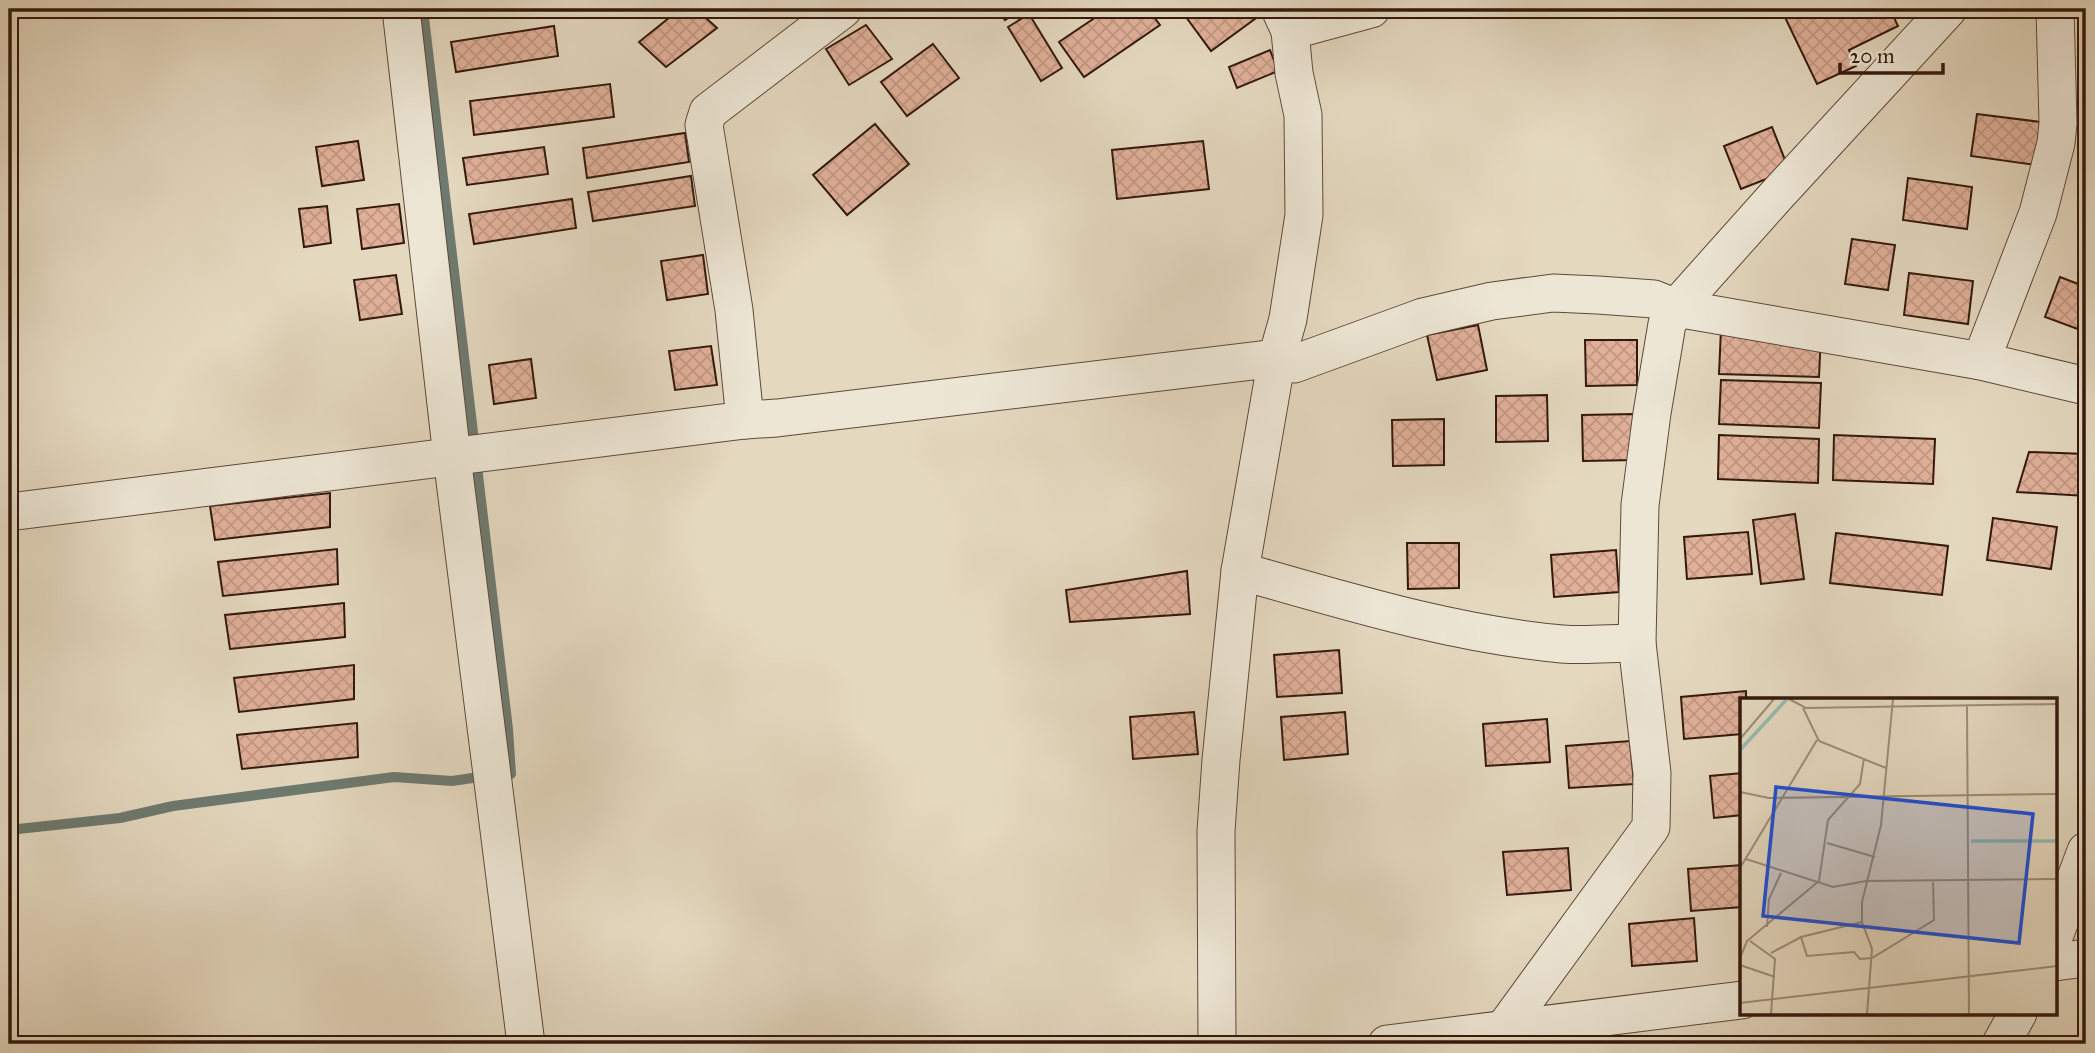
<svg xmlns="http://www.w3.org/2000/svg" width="2095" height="1053" viewBox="0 0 2095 1053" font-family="'IM FELL Great Primer',serif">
  <defs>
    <pattern id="building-cross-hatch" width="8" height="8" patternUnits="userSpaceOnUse" patternTransform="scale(1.75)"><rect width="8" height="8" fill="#e0b099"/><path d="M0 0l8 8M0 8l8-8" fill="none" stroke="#c19783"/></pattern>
  </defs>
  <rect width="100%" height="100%" fill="#e4d8bf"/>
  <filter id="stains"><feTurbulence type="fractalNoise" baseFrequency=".00286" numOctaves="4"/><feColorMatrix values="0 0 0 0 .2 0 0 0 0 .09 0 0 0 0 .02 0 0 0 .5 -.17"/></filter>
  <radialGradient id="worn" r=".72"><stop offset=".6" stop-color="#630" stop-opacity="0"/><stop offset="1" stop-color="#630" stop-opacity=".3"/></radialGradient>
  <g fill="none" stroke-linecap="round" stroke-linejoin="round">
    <!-- stream -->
    <g stroke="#6e7a70" stroke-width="10">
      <polyline points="423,9 508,729 511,774"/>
      <polyline points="9,830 120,818 173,806 394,777 452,781 479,777"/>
    </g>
  </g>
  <!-- building -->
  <g fill="url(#building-cross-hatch)" stroke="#33190d" stroke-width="2">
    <polygon points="680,9 696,9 717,28 666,67 639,42"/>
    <polygon points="997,9 1021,9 1005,20"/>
    <polygon points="1108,9 1148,9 1160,25 1084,77 1059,42"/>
    <polygon points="1198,9 1260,9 1263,13 1211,51 1186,17"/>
    <polygon points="1781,9 1890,9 1898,26 1849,50 1856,66 1817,84"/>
    <polygon points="1029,14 1062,68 1041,81 1008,27"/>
    <polygon points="866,25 892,59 849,85 826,49"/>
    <polygon points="554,26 558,56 456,72 451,42"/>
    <polygon points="933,44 959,78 907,116 881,82"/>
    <polygon points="1270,50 1278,71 1237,88 1229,67"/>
    <polygon points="610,84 614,117 474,135 470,101"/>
    <polygon points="1977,114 2041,122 2035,165 1971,156"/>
    <polygon points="875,124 909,164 847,215 813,175"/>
    <polygon points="1772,127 1789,170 1741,189 1724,146"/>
    <polygon points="685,133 689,162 587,178 583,148"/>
    <polygon points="358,141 364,180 322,186 316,147"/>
    <polygon points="1203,141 1209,189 1117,199 1112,150"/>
    <polygon points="544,147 548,174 467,185 463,158"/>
    <polygon points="691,176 695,206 593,221 588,192"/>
    <polygon points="1908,178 1972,187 1967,229 1903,220"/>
    <polygon points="572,199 576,228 474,244 469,214"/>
    <polygon points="399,204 404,243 362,249 357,209"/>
    <polygon points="327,206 331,243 304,247 299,209"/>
    <polygon points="1852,239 1895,245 1888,290 1845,284"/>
    <polygon points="703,255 708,294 667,300 661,261"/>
    <polygon points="1909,273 1973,281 1968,324 1904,315"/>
    <polygon points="396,275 402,314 360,320 354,280"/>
    <polygon points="2060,277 2086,287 2086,332 2045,317"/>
    <polygon points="1478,325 1487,370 1437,380 1427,335"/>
    <polygon points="1721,329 1821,333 1819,377 1719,374"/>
    <polygon points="1585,340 1637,340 1637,385 1586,386"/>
    <polygon points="711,346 717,385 675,390 669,351"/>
    <polygon points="531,359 536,398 494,404 489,365"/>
    <polygon points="1721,380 1821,383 1819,428 1719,424"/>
    <polygon points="1547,395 1548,441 1496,442 1496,396"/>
    <polygon points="1634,414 1634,460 1583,461 1582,415"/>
    <polygon points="1444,419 1444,465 1393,466 1392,420"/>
    <polygon points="1719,435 1819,439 1818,483 1718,479"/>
    <polygon points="1834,435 1935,439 1933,484 1833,480"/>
    <polygon points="2029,452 2086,454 2086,496 2017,492"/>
    <polygon points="330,493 330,527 215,540 210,506"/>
    <polygon points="1795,514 1804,579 1761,584 1753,520"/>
    <polygon points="1993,518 2057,527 2051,569 1987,560"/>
    <polygon points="1748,532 1752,574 1687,579 1684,537"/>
    <polygon points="1836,533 1948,546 1942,595 1830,583"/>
    <polygon points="1407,543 1459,543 1459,588 1408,589"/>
    <polygon points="337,549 338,584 223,596 218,562"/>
    <polygon points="1616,550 1619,592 1554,597 1551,555"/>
    <polygon points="1187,571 1190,614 1070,622 1066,590"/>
    <polygon points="344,603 345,637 230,649 225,615"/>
    <polygon points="1339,650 1342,693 1277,697 1274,655"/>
    <polygon points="354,665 354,699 239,712 234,678"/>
    <polygon points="1746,691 1746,699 1742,699 1742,734 1684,739 1681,697"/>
    <polygon points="1194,712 1198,754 1133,759 1130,717"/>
    <polygon points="1345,712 1348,754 1284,760 1281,717"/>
    <polygon points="1547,719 1550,762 1486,766 1483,724"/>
    <polygon points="357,723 358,757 242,769 237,735"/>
    <polygon points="1630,741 1634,784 1569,788 1566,746"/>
    <polygon points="1742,773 1742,815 1714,818 1710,776"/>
    <polygon points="1568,848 1571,890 1507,895 1503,852"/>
    <polygon points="1742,865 1742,907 1691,911 1688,869"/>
    <polygon points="1694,918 1697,961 1632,966 1629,924"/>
  </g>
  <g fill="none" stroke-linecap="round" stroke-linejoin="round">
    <!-- minor casing -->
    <g stroke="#5f493a" stroke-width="39">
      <g id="minor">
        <polyline points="401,9 452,457 526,1044"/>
        <polyline points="1290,31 1371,9"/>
        <polyline points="1981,361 2038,213 2056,143 2058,123 2055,9"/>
        <polyline points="745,420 734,310 704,125 708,112 843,9"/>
        <polyline points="9,512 745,420 777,418 1277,358 1294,364 1423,317 1492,301 1553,293 1598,295 1654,299 1676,308 1981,361 2086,386"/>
        <path d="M1240 571C1346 601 1452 634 1562 644 1587 646 1612 643 1637 643"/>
        <polyline points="2055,934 2086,851"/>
        <polyline points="2055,962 2086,958"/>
        <polyline points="1217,1044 1216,831 1221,760 1240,571 1277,358 1288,319 1304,215 1303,115 1294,73 1290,31 1280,9"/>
        <polyline points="1387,1044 1742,1000"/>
        <polyline points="1493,1044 1651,827 1652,773 1637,643 1640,505 1652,413 1667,324 1676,308 1776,196 1948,9"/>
        <polyline points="2001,1044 2018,1013"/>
      </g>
    </g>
    <!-- minor -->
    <use href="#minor" stroke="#ede6d5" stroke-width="37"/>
  </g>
  <!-- overview -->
  <g transform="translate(1740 698)">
    <rect width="317" height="317" fill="#e4d8bf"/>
    <path fill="none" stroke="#95bab2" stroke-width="3.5" d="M0 52 47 1M231 143H317"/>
    <path fill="none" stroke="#9d8c78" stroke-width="2" d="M49 1 66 10 317 6M227 8 229 316M63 10 79 43 146 70M0 41 34 1M0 94 29 100 317 96M87 145 135 159M6 161 93 189 126 183 317 181M0 170 77 42M27 229 29 201 41 175M61 239 122 224M10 243 35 261 31 316M31 255 61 239 67 258 114 254 120 261 132 260 194 222 193 184M0 260 7 243 79 183 88 122 120 86 124 60M0 267 35 279M0 305 317 268M127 316 132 251 122 224V204L141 127 153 1"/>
    <path fill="#1d4ed8" fill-opacity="0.15" stroke="#1d4ed8" stroke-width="3.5" d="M36 89 293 116 279 245 23 218Z"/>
    <rect width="317" height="317" fill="none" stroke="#33190d" stroke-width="3.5"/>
  </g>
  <!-- margin -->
  <rect width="2095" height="1053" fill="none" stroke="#e4d8bf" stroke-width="35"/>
  <rect x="10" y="10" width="2074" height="1032" fill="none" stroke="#33190d" stroke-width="3.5"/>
  <rect x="18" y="18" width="2060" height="1018" fill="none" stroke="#33190d" stroke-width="2"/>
  <!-- scale -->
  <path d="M1840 63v10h103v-10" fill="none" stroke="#33190d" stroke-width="3.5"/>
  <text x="1850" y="63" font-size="21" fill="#33190d" stroke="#ede6d5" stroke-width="5" paint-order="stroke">20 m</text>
  <rect width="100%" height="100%" filter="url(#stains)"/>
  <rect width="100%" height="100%" fill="url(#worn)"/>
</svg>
